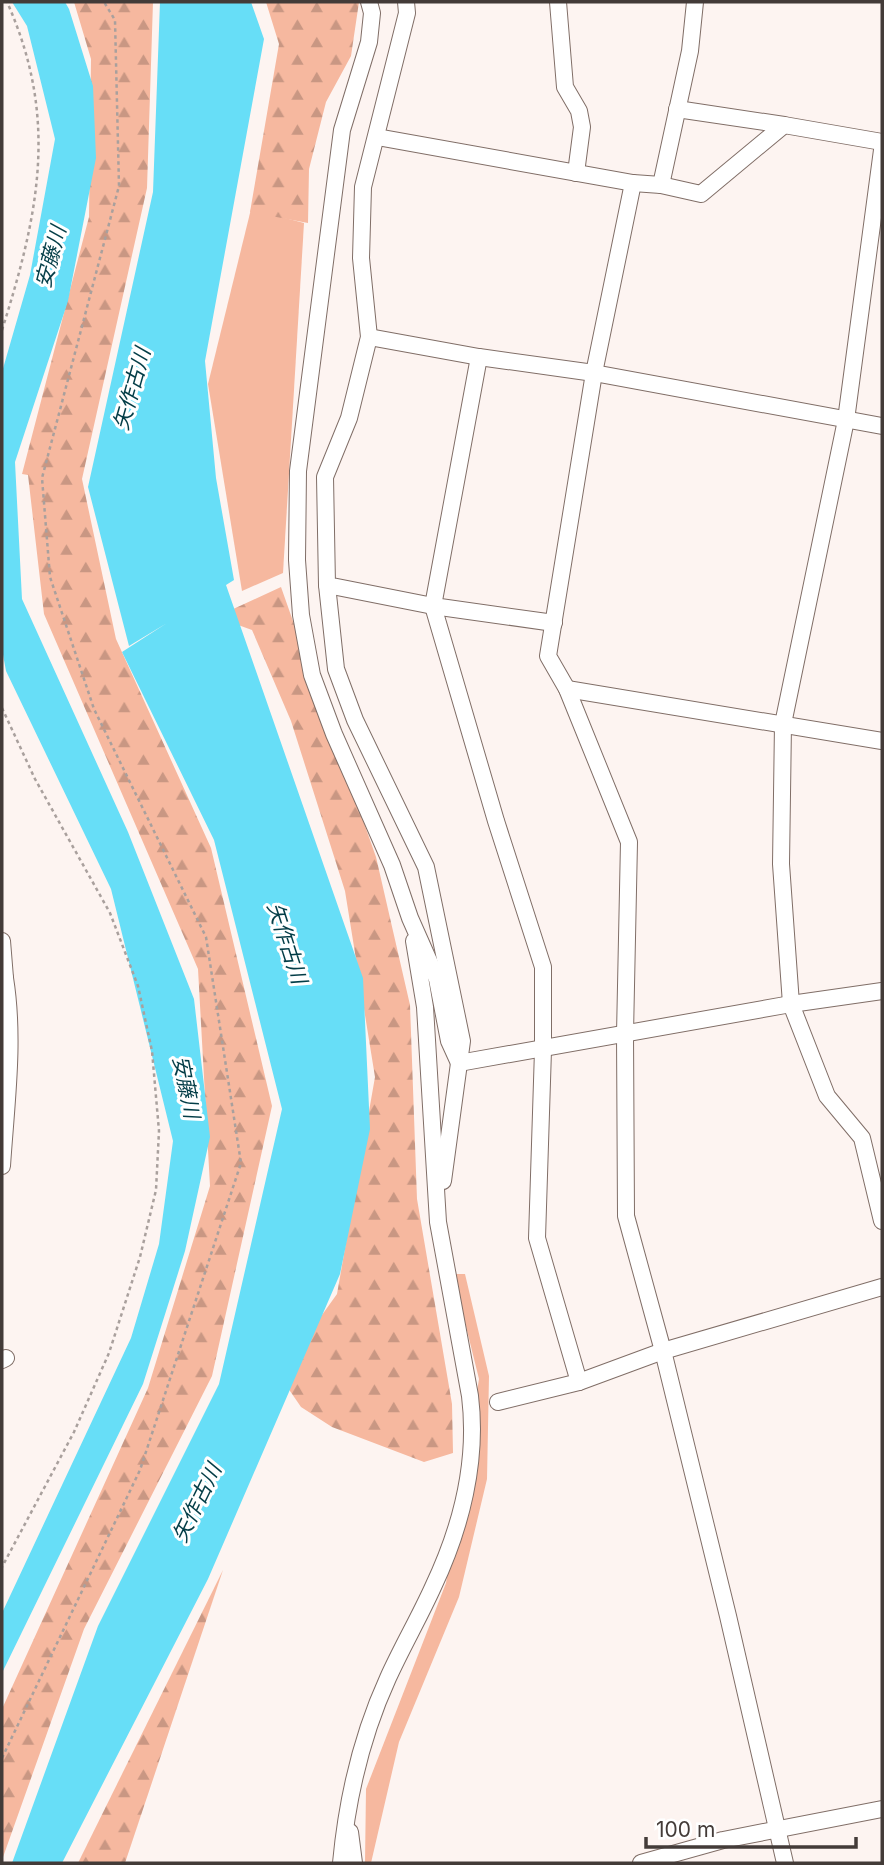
<svg xmlns="http://www.w3.org/2000/svg" width="884" height="1865" viewBox="0 0 884 1865" font-family="Inter,'Noto Sans JP',sans-serif">
  <defs>
    <pattern id="forest-firs" width="22" height="20" patternUnits="userSpaceOnUse" patternTransform="scale(1.75)"><rect width="22" height="20" fill="#f6b89f"/><path d="M5 1l3.5 6h-7zM16 11l3.5 6h-7z" fill="#c99783"/></pattern>
  </defs>
  <rect width="100%" height="100%" fill="#fdf4f1"/>
  <!-- green -->
  <g fill="#f6b89f">
    <polygon points="251,209 304,223 283,573 242,591 208,384"/>
    <polygon points="453,1274 465,1274 489,1376 487,1479 459,1597 399,1742 371,1863 365,1863 366,1789 446,1583 479,1379"/>
  </g>
  <!-- forest -->
  <g fill="url(#forest-firs)">
    <polygon points="74,2 153,2 147,188 82,479 116,639 211,848 272,1106 212,1376 84,1629 2,1860 2,1709 148,1388 210,1186 198,969 44,614 28,475 22,474 89,217 91,59"/>
    <polygon points="266,2 359,2 351,56 326,102 309,169 308,223 250,212 279,44"/>
    <polygon points="281,587 376,857 410,1005 417,1199 452,1404 453,1453 424,1462 332,1427 301,1407 279,1375 337,1294 375,1077 345,891 291,721 252,630 216,617"/>
    <polygon points="223,1570 125,1863 78,1863"/>
  </g>
  <!-- water -->
  <g fill="#67def7">
    <polygon points="12,2 65,2 69,9 93,86 96,158 68,301 15,462 22,599 128,832 194,999 210,1137 185,1251 143,1384 2,1673 2,1613 131,1338 159,1244 173,1141 111,889 6,671 2,649 2,372 30,275 55,139 27,26"/>
    <polygon points="160,2 251,2 264,39 205,361 216,478 234,580 226,585 363,978 370,1129 340,1274 208,1579 62,1863 12,1863 98,1626 219,1384 282,1109 214,840 122,652 167,623 129,646 88,487 153,192"/>
  </g>
  <g fill="none" stroke-linecap="round" stroke-linejoin="round">
    <!-- minor casing -->
    <g stroke="#806e67" stroke-width="18">
      <g id="minor">
        <polyline points="369,2 372,13 369,42 342,130 298,471 297,560 301,615 312,675 334,734 392,865 410,918 437,979 449,1041 459,1063"/>
        <polyline points="406,2 407,13 363,187 361,258 369,337 349,418 325,477 327,585 433,606 554,623"/>
        <polyline points="558,2 565,87 579,111 582,127 576,173"/>
        <polyline points="677,109 784,125 882,142"/>
        <polyline points="377,137 633,183 661,185 701,194 784,125"/>
        <polyline points="882,150 846,420 783,724 781,864 791,1004 827,1096 862,1138 882,1221"/>
        <polyline points="633,183 594,373 548,656 567,689 629,842 625,1034 626,1216 663,1351 728,1616 785,1863"/>
        <polyline points="661,185 690,51 695,2"/>
        <polyline points="369,337 479,357 594,373 882,426"/>
        <polyline points="479,357 433,606 496,821 543,967 543,1050 537,1238 579,1382"/>
        <polyline points="327,585 336,669 355,720 426,867 462,1041 443,1181"/>
        <polyline points="567,689 882,741"/>
        <polyline points="2,941 5,978"/>
        <path d="M2 977 5 978C15 1040 6 1104 2 1166"/>
        <polyline points="459,1063 791,1004 882,991"/>
        <polyline points="2,1360 6,1358"/>
        <polyline points="498,1402 579,1382 663,1351 882,1287"/>
        <polyline points="350,1832 354,1863"/>
        <path d="M341 1863C347 1799 361 1737 388 1678 402 1647 419 1618 433 1587 461 1528 478 1461 470 1396L438 1222 425 1007 414 941"/>
        <polyline points="641,1863 723,1840 882,1809"/>
      </g>
    </g>
    <!-- path -->
    <g stroke="#a9a09d" stroke-width="2.5" stroke-dasharray="3.5 3.5" stroke-linecap="butt">
      <path d="M2 330C39 213 59 118 7 2"/>
      <polyline points="2,708 35,779 110,913 138,986 152,1051 159,1131 156,1190 140,1257 109,1353 74,1432 2,1567"/>
      <polyline points="2,1758 140,1470 241,1163 206,937 94,709 50,577 42,478 119,186 115,20 104,2"/>
    </g>
    <!-- minor -->
    <use href="#minor" stroke="#fff" stroke-width="16"/>
  </g>
  <g text-anchor="middle" stroke-width="6" stroke-linejoin="round" paint-order="stroke">
    <!-- water labels -->
    <g font-size="21" font-style="italic" fill="#033d47" stroke="#fff">
      <text transform="translate(51 257) rotate(-75)" y="7">安藤川</text>
      <text transform="translate(132 389) rotate(-74)" y="7">矢作古川</text>
      <text transform="translate(287 943) rotate(72)" y="7">矢作古川</text>
      <text transform="translate(186 1087) rotate(79)" y="7">安藤川</text>
      <text transform="translate(197 1503) rotate(-64)" y="7">矢作古川</text>
    </g>
  </g>
  <!-- border -->
  <rect width="884" height="1865" fill="none" stroke="#433b38" stroke-width="7"/>
  <!-- scale -->
  <path d="M646 1837v10h210v-10" fill="none" stroke="#433b38" stroke-width="3.5"/>
  <text x="656" y="1837" font-size="21" fill="#433b38" stroke="#ffffff" stroke-width="5" paint-order="stroke">100 m</text>
</svg>
